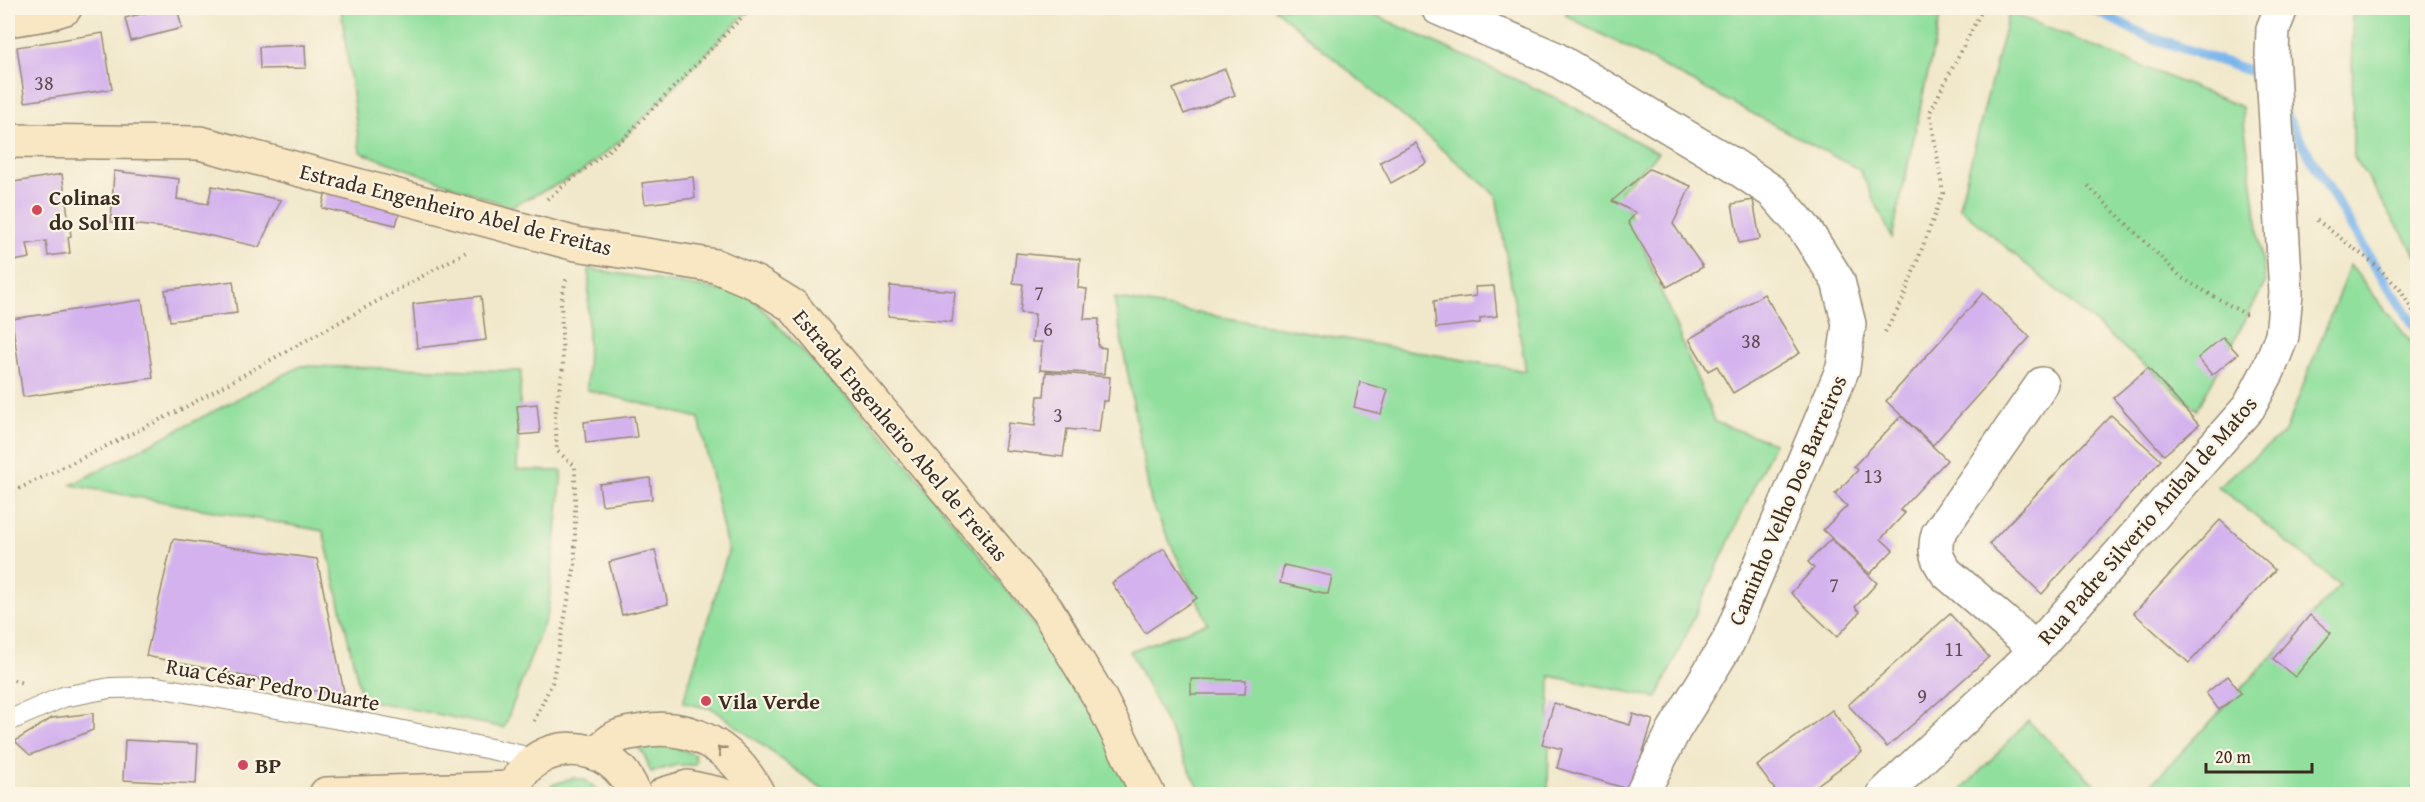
<svg xmlns="http://www.w3.org/2000/svg" width="2425" height="802" viewBox="0 0 2425 802" font-family="'Gentium Book Plus',serif">
  <rect width="100%" height="100%" fill="#fcf5e5"/>
  <filter id="ink" filterUnits="userSpaceOnUse"><feTurbulence type="fractalNoise" baseFrequency=".0167" numOctaves="2"/><feDisplacementMap in="SourceGraphic" scale="12" xChannelSelector="R" yChannelSelector="G"/><feConvolveMatrix kernelMatrix="1 2 1 2 8 2 1 2 1" color-interpolation-filters="sRGB"/></filter>
  <filter id="wash" filterUnits="userSpaceOnUse"><feTurbulence type="fractalNoise" baseFrequency=".008" numOctaves="4" result="noise"/><feDisplacementMap in="SourceGraphic" scale="24" xChannelSelector="R" yChannelSelector="G"/><feGaussianBlur stdDeviation="1.35" result="paint"/><feColorMatrix in="noise" values="0 0 0 0 0 0 0 0 0 0 0 0 0 0 0 0 0 1.4 0 .05"/><feComposite in="paint" operator="in"/></filter>
  <g filter="url(#wash)">
    <rect width="100%" height="100%" fill="#f1e8cb"/>
    <!-- green -->
    <g fill="#91df9d" stroke="#66845e" stroke-width="1.5">
      <polygon points="341,8 755,8 746,13 624,138 579,174 510,207 360,152"/>
      <polygon points="1274,8 1360,8 1558,99 1658,153 1620,191 1715,422 1774,443 1657,698 1550,676 1548,794 1202,794 1130,651 1208,623 1151,502 1114,298 1526,371 1496,195"/>
      <polygon points="1569,8 1942,8 1892,238 1860,170 1565,15"/>
      <polygon points="2352,8 2417,8 2417,257 2353,155"/>
      <polygon points="2009,12 2242,107 2265,283 2197,410 1959,207"/>
      <polygon points="2350,265 2417,350 2417,794 2142,794 2340,585 2218,486 2285,432"/>
      <polygon points="589,269 749,295 893,446 1098,706 1134,794 834,794 814,783 713,709 683,703 728,552 699,418 587,390"/>
      <polygon points="301,366 521,371 517,470 562,471 548,612 504,728 362,699 323,531 71,485"/>
      <polygon points="2028,721 2105,794 1962,794 1960,792"/>
      <polygon points="635,744 671,745 695,755 696,762 693,765 677,765 651,772 644,754"/>
      <polygon points="573,778 585,780 602,794 545,794 552,785"/>
    </g>
    <g fill="none" stroke-linecap="round" stroke-linejoin="round">
      <!-- stream -->
      <g stroke="#7cb5ec" stroke-width="10">
        <polyline points="2091,8 2144,35 2262,75 2266,82"/>
        <polyline points="2286,116 2373,263 2418,331"/>
      </g>
    </g>
    <g id="blocks">
      <!-- building -->
      <g fill="#d4b2ee">
        <polygon points="163,8 177,8 182,28 131,41 125,18"/>
        <polygon points="103,33 112,89 25,102 17,47"/>
        <polygon points="305,45 306,68 260,69 259,47"/>
        <polygon points="1225,69 1235,95 1184,114 1173,89"/>
        <polygon points="1416,143 1427,163 1391,183 1380,162"/>
        <polygon points="1649,169 1691,186 1673,224 1703,267 1667,287 1628,222 1636,213 1612,201"/>
        <polygon points="114,171 179,179 177,199 208,204 212,186 281,200 259,247 185,230 111,222"/>
        <polygon points="62,174 71,236 68,237 70,253 48,256 46,241 27,244 30,258 8,262 8,183"/>
        <polygon points="693,177 695,198 645,204 642,183"/>
        <polygon points="328,183 403,201 396,225 322,208"/>
        <polygon points="1753,200 1760,239 1739,243 1732,204"/>
        <polygon points="1016,253 1080,259 1078,288 1087,289 1084,319 1099,319 1098,347 1106,348 1104,374 1040,370 1042,342 1032,342 1035,314 1020,313 1023,284 1013,283"/>
        <polygon points="233,281 237,313 170,321 165,290"/>
        <polygon points="890,286 955,291 952,322 888,316"/>
        <polygon points="1494,286 1497,316 1480,318 1480,323 1436,328 1434,301 1476,296 1475,287"/>
        <polygon points="1983,293 2030,337 1933,445 1886,401"/>
        <polygon points="1764,294 1800,353 1733,393 1717,366 1708,371 1689,339"/>
        <polygon points="481,296 486,340 417,348 413,304"/>
        <polygon points="142,300 153,378 23,397 12,319"/>
        <polygon points="2223,337 2238,354 2212,375 2198,358"/>
        <polygon points="2148,368 2199,425 2164,455 2113,398"/>
        <polygon points="1046,372 1110,377 1108,401 1103,401 1099,432 1067,429 1063,457 1004,450 1008,423 1035,426 1038,396 1044,396"/>
        <polygon points="1360,382 1388,390 1381,414 1354,407"/>
        <polygon points="537,404 540,433 520,435 517,406"/>
        <polygon points="2111,415 2161,460 2042,594 1989,544"/>
        <polygon points="634,416 637,437 586,443 584,422"/>
        <polygon points="1901,416 1947,460 1900,510 1905,513 1881,539 1893,550 1870,574 1823,530 1847,506 1835,494 1858,470 1854,466"/>
        <polygon points="650,478 652,499 602,505 599,484"/>
        <polygon points="2220,520 2275,570 2189,663 2134,613"/>
        <polygon points="173,539 317,559 345,697 146,656"/>
        <polygon points="1831,539 1877,583 1855,607 1860,612 1837,637 1791,593 1814,568 1808,562"/>
        <polygon points="1164,548 1197,598 1145,633 1112,583"/>
        <polygon points="655,550 668,604 622,615 609,562"/>
        <polygon points="1284,565 1332,576 1328,594 1280,583"/>
        <polygon points="1950,614 1989,657 1887,747 1848,705"/>
        <polygon points="2310,615 2331,633 2295,677 2273,659"/>
        <polygon points="2228,676 2241,693 2219,710 2206,693"/>
        <polygon points="1191,679 1246,680 1245,694 1191,694"/>
        <polygon points="1554,703 1630,725 1633,714 1653,720 1631,790 1557,768 1562,749 1542,744"/>
        <polygon points="1832,710 1862,752 1805,794 1778,794 1757,766"/>
        <polygon points="93,713 93,730 30,755 15,741 52,718"/>
        <polygon points="125,740 198,744 196,784 123,780"/>
      </g>
    </g>
  </g>
  <g filter="url(#ink)">
    <use href="#blocks" fill-opacity="0" stroke="#968974" stroke-width="1.5"/>
    <g fill="none" stroke-linecap="round" stroke-linejoin="round">
      <!-- service casing -->
      <g stroke="#968974" stroke-width="22">
        <polyline id="service" points="8,721 63,697 110,688 157,687 374,725 519,755 527,768"/>
      </g>
      <!-- minor casing -->
      <g stroke="#968974" stroke-width="36">
        <g id="minor">
          <polyline points="1438,8 1554,58 1733,165 1773,192 1805,229 1838,281 1849,324 1843,368 1728,642 1674,730 1642,794"/>
          <path d="M2036 649 1947 573C1937 560 1933 551 1938 534L2042 384"/>
          <polyline points="1884,794 2027,659 2249,407 2268,371 2282,336 2286,293 2272,55 2273,29 2281,8"/>
        </g>
      </g>
      <!-- secondary casing -->
      <g stroke="#968974" stroke-width="36">
        <g id="secondary">
          <polyline points="8,20 46,14 65,8"/>
          <polyline points="8,141 200,143 576,244 716,266 756,283 793,306 1047,610 1101,700 1148,794"/>
          <path d="M597 752C603 748 609 741 615 738 621 734 630 733 637 732 690 720 734 748 758 794"/>
          <polyline points="326,794 514,788"/>
          <path d="M512 794C529 733 615 736 634 794"/>
          <polyline points="664,794 688,787 720,794"/>
        </g>
      </g>
      <!-- path -->
      <g stroke="#968974" stroke-width="4" stroke-dasharray="1.5 4.5" stroke-linecap="butt">
        <polyline points="2088,186 2182,278 2250,317"/>
        <polyline points="547,199 624,138 746,13 755,8"/>
        <polyline points="2317,220 2373,263 2399,288 2418,320"/>
        <polyline points="1885,332 1901,304 1943,193 1930,112 1983,8"/>
        <polyline points="8,494 180,410 468,251"/>
        <polyline points="8,678 23,683"/>
        <polyline points="534,721 552,683 575,565 575,466 557,451 555,415 563,367 561,302 567,276"/>
      </g>
      <!-- service -->
      <use href="#service" stroke="#fff" stroke-width="20"/>
      <!-- minor -->
      <use href="#minor" stroke="#fff" stroke-width="33"/>
      <!-- secondary -->
      <use href="#secondary" stroke="#f9e7c3" stroke-width="33"/>
    </g>
    <!-- one-way arrows -->
    <defs><path id="oneway-chevron" d="M-2-3.5L2.5 0L-2 3.5" fill="none" stroke-width="1.6" stroke-linecap="round" stroke-linejoin="round" transform="scale(1.5)"/></defs>
    <use stroke="#9a8870" href="#oneway-chevron" transform="translate(721 750) rotate(-141)"/>
  </g>
  <!-- markers -->
  <g fill="#d1495b" stroke="#fcf5e5" stroke-width="2">
    <circle cx="37" cy="210" r="6"/>
    <circle cx="706" cy="701" r="6"/>
    <circle cx="243" cy="765" r="6"/>
  </g>
  <g text-anchor="middle" stroke-width="4.5" stroke-linejoin="round" paint-order="stroke">
    <!-- number labels -->
    <g font-size="20" fill="#614c52">
      <text x="44" y="90">38</text>
      <text x="1039" y="300">7</text>
      <text x="1048" y="336">6</text>
      <text x="1751" y="348">38</text>
      <text x="1058" y="422">3</text>
      <text x="1873" y="483">13</text>
      <text x="1834" y="592">7</text>
      <text x="1954" y="656">11</text>
      <text x="1922" y="703">9</text>
    </g>
    <!-- poi labels -->
    <g font-size="22" font-weight="bold" fill="#3b2a1e" stroke="#fcf5e5" text-anchor="start">
      <text x="49" y="205">Colinas<tspan x="49" dy="25">do Sol III</tspan></text>
      <text x="718" y="709">Vila Verde</text>
      <text x="255" y="773">BP</text>
    </g>
    <!-- street labels -->
    <g font-size="22" fill="#3b2a1e" stroke="#fcf5e5">
      <text transform="translate(456 209) rotate(14)" y="8">Estrada Engenheiro Abel de Freitas</text>
      <text transform="translate(901 435) rotate(50)" y="8">Estrada Engenheiro Abel de Freitas</text>
      <text transform="translate(1787 500) rotate(-67)" y="8">Caminho Velho Dos Barreiros</text>
      <text transform="translate(2147 520) rotate(-49)" y="8">Rua Padre Silverio Anibal de Matos</text>
      <text transform="translate(273 684) rotate(10)" y="8">Rua César Pedro Duarte</text>
    </g>
  </g>
  <!-- margin -->
  <rect width="2425" height="802" fill="none" stroke="#fcf5e5" stroke-width="30"/>
  <!-- scale -->
  <path d="M2206 763v9h106v-9" fill="none" stroke="#3b2a1e" stroke-width="3"/>
  <text x="2215" y="763" font-size="18" fill="#3b2a1e" stroke="#fcf5e5" stroke-width="4.5" paint-order="stroke">20 m</text>
</svg>
